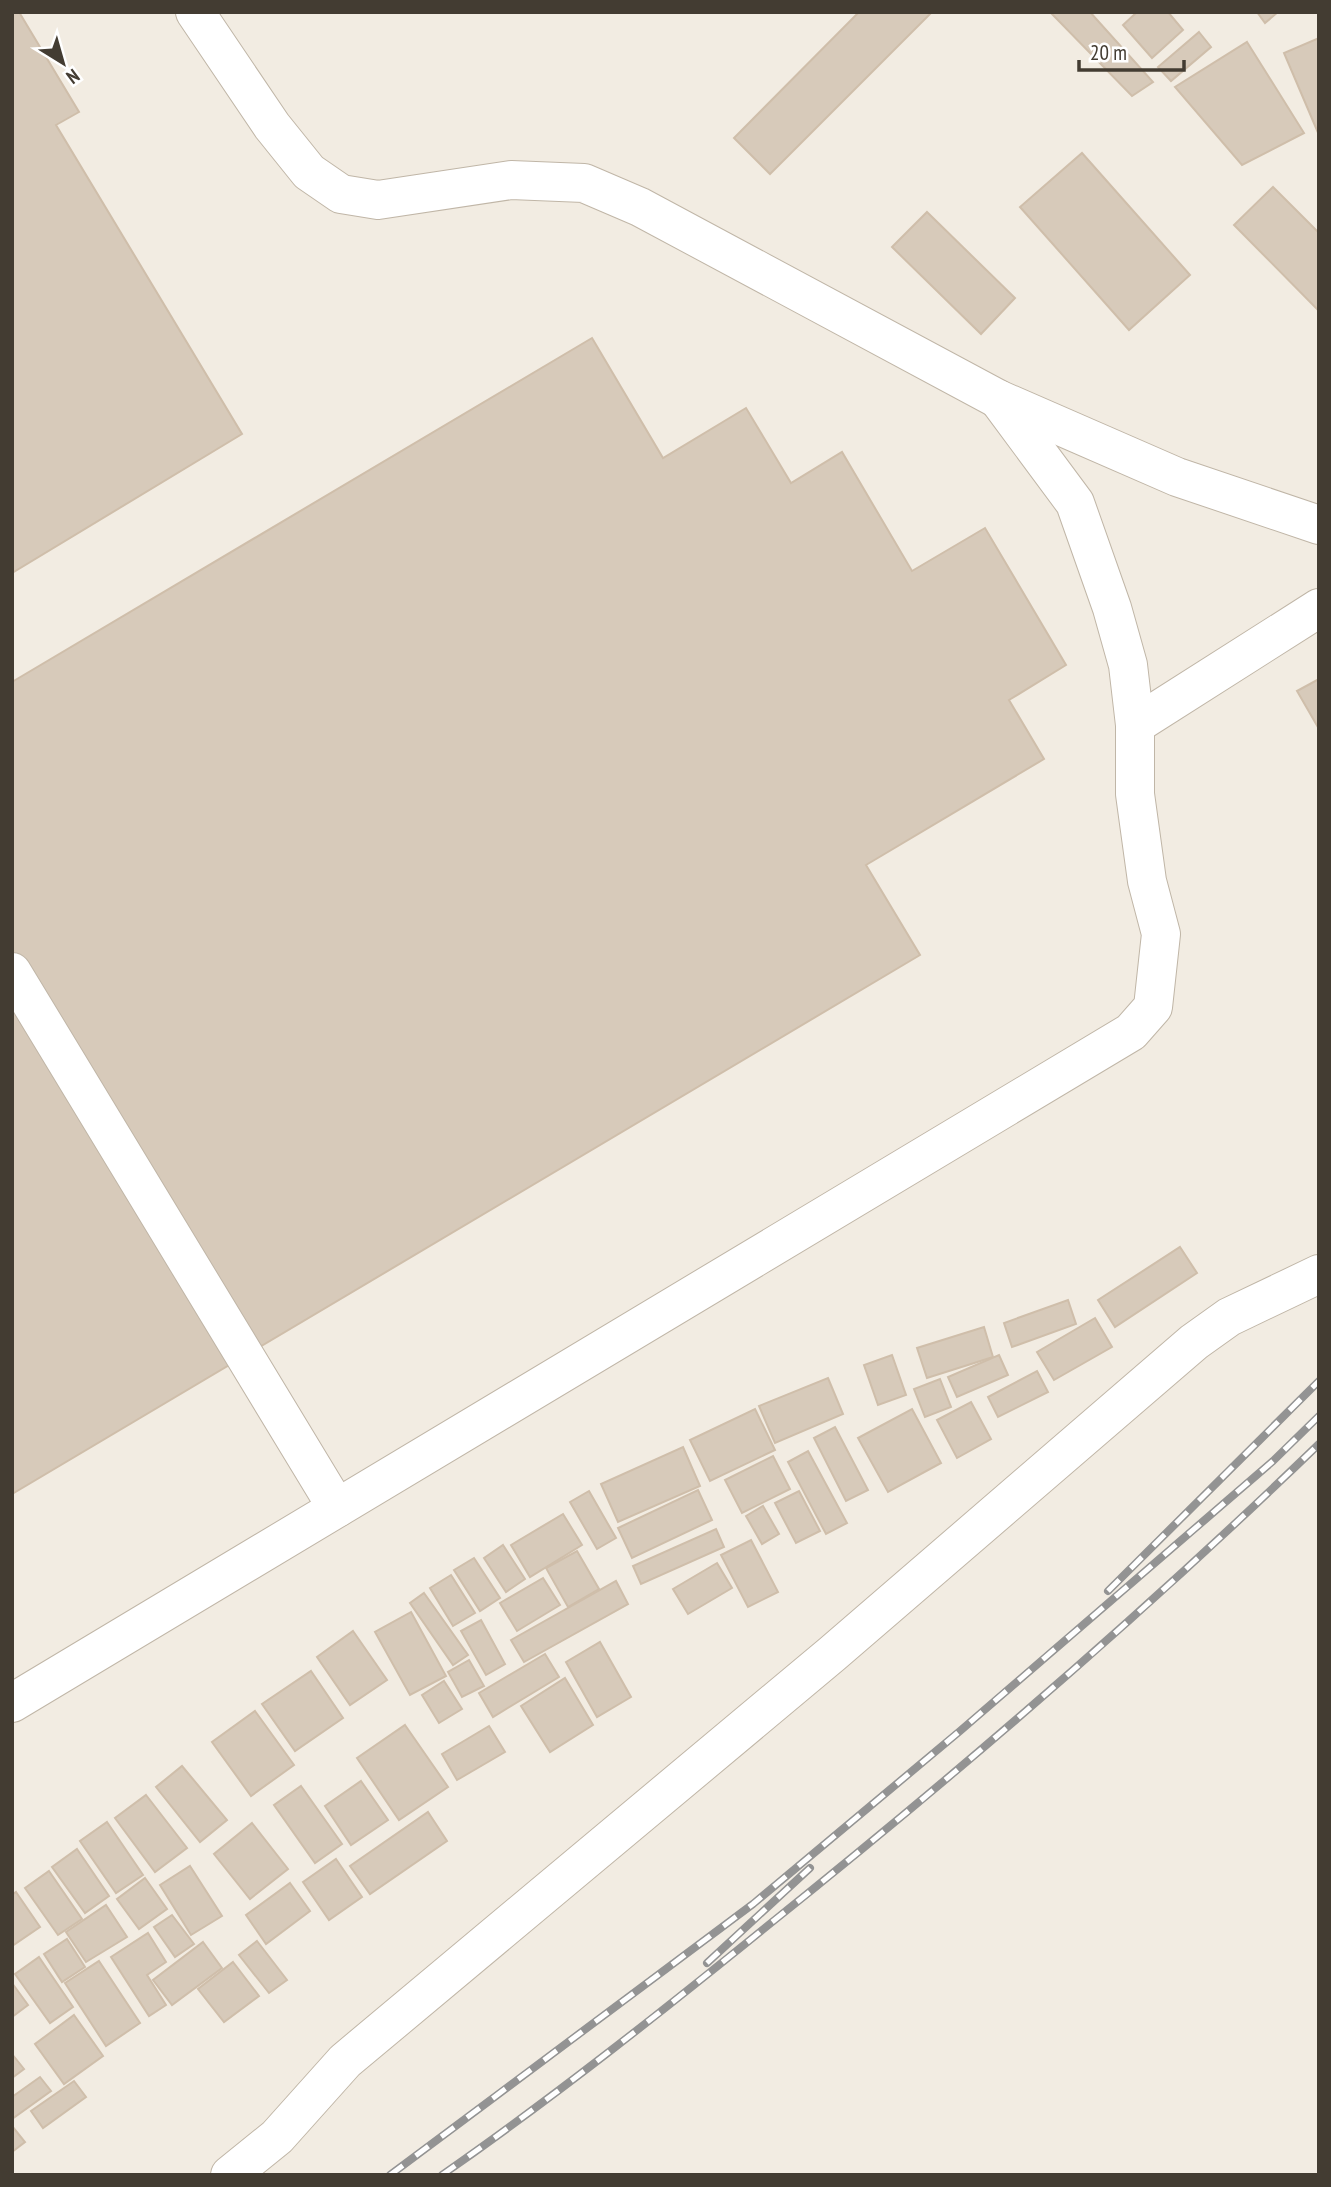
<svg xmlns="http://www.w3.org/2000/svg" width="1331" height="2187" viewBox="0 0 1331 2187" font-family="'PT Sans Narrow',sans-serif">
  <rect width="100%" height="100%" fill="#f2ece2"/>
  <!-- building -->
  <g fill="#d7caba" stroke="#cfbeaa" stroke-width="2">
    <polygon points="12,12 19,12 79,112 56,125 242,434 12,573"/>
    <polygon points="859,12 932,12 770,174 734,138"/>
    <polygon points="1050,12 1090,12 1153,82 1132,96"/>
    <polygon points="1137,12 1168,12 1183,30 1152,58 1123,25"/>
    <polygon points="1257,12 1278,12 1265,23"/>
    <polygon points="1199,32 1211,47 1171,81 1158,67"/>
    <polygon points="1319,38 1319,135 1284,53"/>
    <polygon points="1247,42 1304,133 1242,165 1175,87"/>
    <polygon points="1082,153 1190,275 1129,330 1020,207"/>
    <polygon points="1273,187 1319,233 1319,311 1234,225"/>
    <polygon points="927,212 1015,298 981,334 892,247"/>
    <polygon points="592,338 663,458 746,408 791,483 842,452 912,571 985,528 1066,665 1009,700 1044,759 866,865 920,955 12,1494 12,682"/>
    <polygon points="1319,679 1319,729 1297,691"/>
    <polygon points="1180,1247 1197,1273 1115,1327 1098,1300"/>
    <polygon points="1068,1300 1076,1324 1012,1347 1004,1323"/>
    <polygon points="1095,1318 1112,1347 1054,1380 1037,1352"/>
    <polygon points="984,1327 993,1357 927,1378 917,1348"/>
    <polygon points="892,1355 906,1395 878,1405 864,1365"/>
    <polygon points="999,1355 1008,1375 957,1397 948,1377"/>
    <polygon points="1037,1371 1048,1392 998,1417 988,1397"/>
    <polygon points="828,1378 843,1414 775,1443 759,1406"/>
    <polygon points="940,1379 951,1407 925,1417 914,1389"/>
    <polygon points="971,1402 991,1439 957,1458 937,1420"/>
    <polygon points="755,1409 775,1450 710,1481 690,1440"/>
    <polygon points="912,1409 941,1463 888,1492 858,1438"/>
    <polygon points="835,1427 868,1490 846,1501 814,1438"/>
    <polygon points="683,1447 700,1486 618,1522 601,1484"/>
    <polygon points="808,1451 847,1523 826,1534 788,1462"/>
    <polygon points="773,1456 790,1489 742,1513 725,1480"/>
    <polygon points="698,1490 712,1520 632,1558 618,1528"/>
    <polygon points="589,1491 616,1538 597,1549 570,1502"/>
    <polygon points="799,1491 820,1531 796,1543 775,1503"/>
    <polygon points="763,1506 779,1534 762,1544 746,1516"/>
    <polygon points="563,1514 582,1545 530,1577 511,1545"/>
    <polygon points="716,1529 724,1547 641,1584 633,1566"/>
    <polygon points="751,1540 778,1592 748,1607 721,1555"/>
    <polygon points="503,1545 525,1579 506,1592 484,1558"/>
    <polygon points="577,1551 599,1589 568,1607 546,1568"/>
    <polygon points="474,1558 500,1598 480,1611 454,1570"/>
    <polygon points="717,1563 732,1588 688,1614 673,1589"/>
    <polygon points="451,1575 475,1613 453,1626 430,1588"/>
    <polygon points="543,1578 560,1605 517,1631 500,1603"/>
    <polygon points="616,1581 628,1604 524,1662 511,1640"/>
    <polygon points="424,1593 468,1655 453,1665 410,1603"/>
    <polygon points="411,1612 446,1676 410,1695 375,1632"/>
    <polygon points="481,1620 505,1664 486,1675 461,1631"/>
    <polygon points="353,1631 387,1680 350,1705 317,1657"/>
    <polygon points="600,1642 631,1697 597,1717 566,1662"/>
    <polygon points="545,1654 559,1677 493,1717 479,1693"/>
    <polygon points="469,1660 484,1686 462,1697 448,1672"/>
    <polygon points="311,1671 343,1718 295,1751 262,1704"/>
    <polygon points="565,1678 593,1725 550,1752 521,1706"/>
    <polygon points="444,1681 462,1709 439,1723 422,1695"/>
    <polygon points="255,1711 294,1765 251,1796 212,1742"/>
    <polygon points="405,1725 448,1787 399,1820 357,1758"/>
    <polygon points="489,1726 505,1752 457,1780 442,1754"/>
    <polygon points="182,1766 227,1820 200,1842 156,1787"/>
    <polygon points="361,1781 388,1820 351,1845 325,1806"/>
    <polygon points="301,1786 342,1844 315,1863 274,1805"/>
    <polygon points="146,1795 187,1848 155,1872 115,1818"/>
    <polygon points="428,1812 447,1841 370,1894 350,1866"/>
    <polygon points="107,1822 143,1875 116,1893 80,1841"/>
    <polygon points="252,1823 288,1869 250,1899 214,1854"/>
    <polygon points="77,1849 109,1896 85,1913 52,1867"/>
    <polygon points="336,1859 362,1897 329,1920 303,1882"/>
    <polygon points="190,1866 222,1916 191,1935 160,1885"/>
    <polygon points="49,1871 82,1919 58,1935 25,1888"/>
    <polygon points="145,1878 167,1909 139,1929 117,1899"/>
    <polygon points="290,1883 310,1911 266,1944 246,1915"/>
    <polygon points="16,1892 40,1927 12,1946 12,1895"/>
    <polygon points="106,1905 127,1937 86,1962 66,1932"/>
    <polygon points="172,1915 194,1944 175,1957 154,1927"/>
    <polygon points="148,1933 166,1962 147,1975 166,2005 149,2016 111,1957"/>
    <polygon points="67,1939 85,1967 62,1982 44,1954"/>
    <polygon points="257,1941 287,1980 269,1993 239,1955"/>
    <polygon points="203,1942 222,1968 172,2005 153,1980"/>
    <polygon points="39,1957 73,2007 50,2023 15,1974"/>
    <polygon points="99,1961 140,2023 106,2046 65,1983"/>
    <polygon points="233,1962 259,1996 224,2022 198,1989"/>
    <polygon points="12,1983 28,2005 12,2017"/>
    <polygon points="74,2015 103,2056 64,2084 35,2044"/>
    <polygon points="12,2054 24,2069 12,2078"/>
    <polygon points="40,2077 51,2091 12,2119 12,2097"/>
    <polygon points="74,2081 86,2097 43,2128 31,2111"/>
    <polygon points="12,2126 25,2142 12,2152"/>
  </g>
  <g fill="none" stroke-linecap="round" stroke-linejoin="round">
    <!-- minor casing -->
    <g stroke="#c0b6a7" stroke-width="40">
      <g id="minor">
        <polyline points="195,12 272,126 309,172 341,194 378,200 511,180 584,183 640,207 998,399 1177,477 1319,525"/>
        <polyline points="1135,725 1319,608"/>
        <polyline points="12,972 337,1508"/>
        <polyline points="12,1703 1131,1032 1153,1007 1161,934 1147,881 1135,794 1135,725 1128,665 1112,608 1075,503 998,399"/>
        <polyline points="230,2175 277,2137 345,2061 832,1654 1194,1342 1229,1317 1319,1274"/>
      </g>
    </g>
    <!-- minor -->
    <use href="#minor" stroke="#fff" stroke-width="38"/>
    <!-- rail casing -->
    <g stroke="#939393" stroke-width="8">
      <g id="rail">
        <polyline points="1108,1591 1319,1381"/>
        <polyline points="707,1963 810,1868"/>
        <polyline points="390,2175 753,1904 960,1731 1273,1461 1319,1416"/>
        <path d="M442 2175C554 2097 660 2013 766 1927 957 1774 1143 1614 1319 1444"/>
      </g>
    </g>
    <!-- rail -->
    <use href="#rail" stroke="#fff" stroke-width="5" stroke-dasharray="16" stroke-linecap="butt"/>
  </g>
  <!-- border -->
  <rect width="1331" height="2187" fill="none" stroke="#433c32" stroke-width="28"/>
  <!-- north arrow -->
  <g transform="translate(63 63) rotate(143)" stroke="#ffffff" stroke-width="5" paint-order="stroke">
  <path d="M0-5L12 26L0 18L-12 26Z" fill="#433c32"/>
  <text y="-10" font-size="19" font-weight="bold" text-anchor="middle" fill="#433c32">N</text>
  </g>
  <!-- scale -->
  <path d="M1079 60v10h105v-10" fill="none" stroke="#433c32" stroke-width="3.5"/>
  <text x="1090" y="60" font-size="21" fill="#433c32" stroke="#ffffff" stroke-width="5" paint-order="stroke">20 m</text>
</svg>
